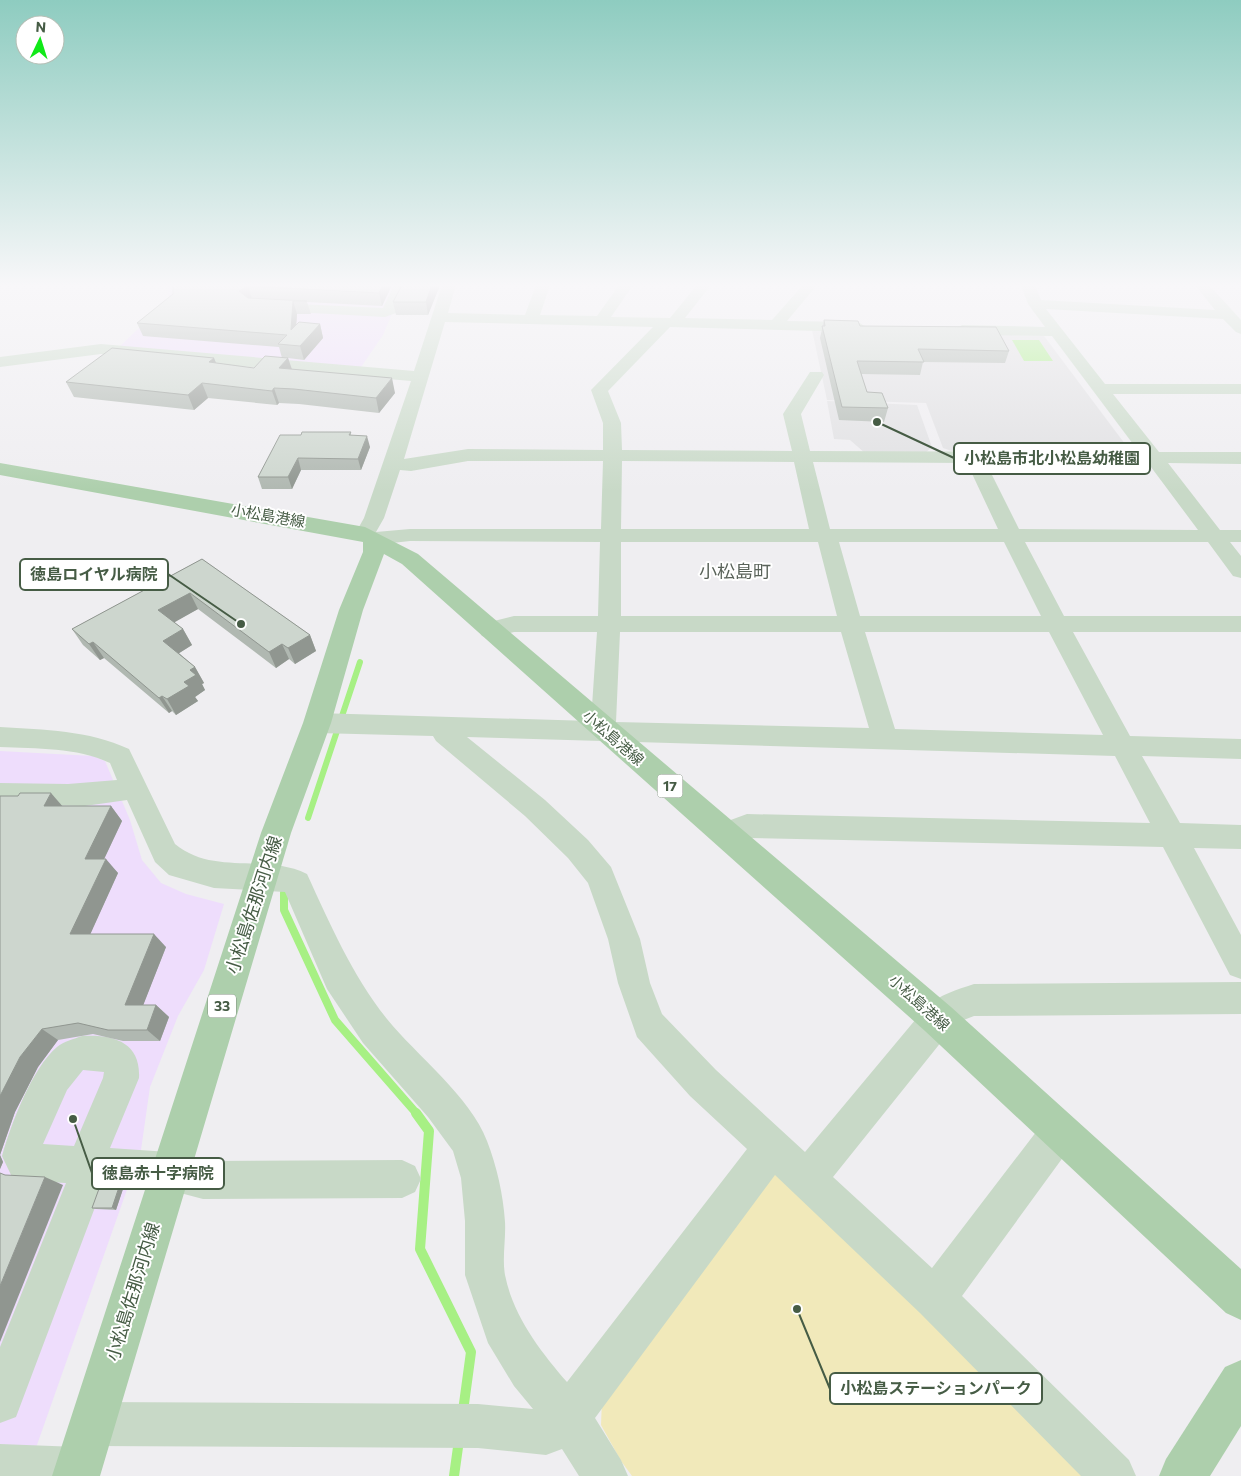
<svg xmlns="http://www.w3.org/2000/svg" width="1241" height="1476" viewBox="0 0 1241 1476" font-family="Commissioner,'Noto Sans JP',sans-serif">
  <rect width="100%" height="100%" fill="#efeef1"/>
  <!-- education -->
  <g fill="#e0e0e2">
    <polygon points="812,330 1044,336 1128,448 1125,453 955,452 943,448 926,403 827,400"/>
    <polygon points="827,401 917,405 932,447 925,453 865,453 850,440 834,439"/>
  </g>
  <!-- medical -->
  <g fill="#eeddfc">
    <polygon points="167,285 404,285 383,335 359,370 117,349 160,308 170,306"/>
    <polygon points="0,751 93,756 105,761 130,820 142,860 161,883 186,894 224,904 204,970 178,1016 150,1087 141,1150 26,1476 0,1476"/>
  </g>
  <!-- green -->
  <polygon fill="#f1e9ba" points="773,1173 790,1178 1095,1476 632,1476 621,1461 601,1425 602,1400"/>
  <!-- water -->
  <polygon fill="#a7f084" points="1012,340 1039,340 1053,361 1024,361"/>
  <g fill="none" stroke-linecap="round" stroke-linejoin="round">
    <!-- stream-far2 -->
    <polyline stroke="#a7f084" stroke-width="6" points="308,818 360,662"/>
    <!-- stream-far1 -->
    <polyline stroke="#a7f084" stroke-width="8" points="284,893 284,910 335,1020 417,1114"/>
    <!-- stream -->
    <g stroke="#a7f084" stroke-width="10">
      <polyline points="416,1113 429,1131 420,1249 471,1352 463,1411"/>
      <polyline points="454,1476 459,1440"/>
    </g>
    <!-- minor -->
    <g fill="#c8d9c7" fill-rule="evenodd">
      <polygon points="394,285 408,285 396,313 385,317 275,311 268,307 275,303 383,308"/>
      <path d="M442 285H456L448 313 525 315 536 285H550L540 315 597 316 619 285H633L611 317 670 318 697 285H711L685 318 772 320 803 285H817L787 321 858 322 866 327 858 332 670 327 608 391 621 423 622 450 792 451 783 414 810 372H822L824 375 801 414 810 451 1139 452 1052 336 962 335 954 330 962 325 1045 327 1028 304 1021 285H1035L1041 300 1215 310 1195 285H1209L1241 320V334L1236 332 1223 319 1046 309 1105 384H1241V394H1113L1159 452H1241V464L1168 463 1220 530H1241V542H1230L1241 556V578L1233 576 1208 542H1025L1064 616H1241V632H1073L1130 736 1241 739V759L1142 756 1180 823 1241 825V849L1194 848 1241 935V979L1230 975 1163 847 748 838 727 846 717 843 713 834 717 825 747 814 1150 823 1115 756 467 737 545 800 588 840 611 867 640 939 650 983 662 1014 716 1070 805 1152 926 1007C941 994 956 990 974 984L1241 982V1014L974 1016 961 1021 950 1031 833 1177 932 1268 1046 1119 1059 1114 1072 1119 1077 1132 1072 1145 962 1296 1129 1460 1136 1476H1081L920 1313 775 1175 595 1418 621 1460 628 1476H579L562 1449 546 1455 478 1448 93 1446 77 1440 71 1424 77 1408 93 1402 478 1404 533 1409 514 1386 488 1343 465 1275V1221L461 1178 453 1151 428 1117 363 1043 327 989 285 892 214 888 169 875 155 862 127 800 85 806 0 805V783L68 784 117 780 110 763C76 747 37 749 0 747V727C45 730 88 730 129 749L175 844C214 876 264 853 307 874 330 924 352 975 387 1019 417 1056 470 1096 487 1141 497 1167 503 1194 505 1222 506 1239 502 1258 505 1275 513 1316 541 1352 567 1382L747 1149 690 1096 637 1037 618 983 608 939 588 883 568 858 525 816 436 741 433 736 317 733 308 730 304 723 308 716 317 713 591 721 597 632H514L490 638 482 636 478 630 482 624 514 616H598L600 542 410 541 374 545 358 538 355 534 364 518 411 381 101 354 0 367V357L101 344 414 371ZM445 322 653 327 591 390 603 423V450L468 449 404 459ZM468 461H603L601 529H410L376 532 384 518 400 470 411 471ZM622 461 794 462 809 529H621ZM813 462 967 463 998 529H830ZM986 463H1148L1198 530 1019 529ZM621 542H818L837 616H621ZM839 542H1004L1041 616H860ZM620 632H841L869 728 616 722ZM865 632H1049L1103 735 895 729Z"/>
      <path d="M82 1036C113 1034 141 1042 139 1078L110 1148 169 1152 203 1161 402 1160 415 1166 421 1179 415 1192 402 1198 203 1199 169 1190 103 1186 16 1417 0 1423V1347L66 1183 24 1181 11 1175 2 1156C11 1124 32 1068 57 1047 64 1041 74 1039 82 1036ZM83 1070 104 1072 103 1078 74 1146 43 1144 67 1090Z"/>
      <polygon points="0,1444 78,1447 94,1454 101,1470 99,1476 0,1476"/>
    </g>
    <!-- major -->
    <g fill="#adcfac" fill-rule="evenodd">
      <polygon points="0,463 365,527 418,554 951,1007 1241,1269 1241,1320 1226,1313 925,1031 402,564 384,554 363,610 331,723 291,833 100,1476 52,1476 261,833 303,723 339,610 363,552 363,542 0,475"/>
      <polygon points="1241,1360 1241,1426 1210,1476 1159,1476 1166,1459 1225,1367"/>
    </g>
  </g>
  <!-- wall -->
  <g fill="#b0b8b1">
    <polygon points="173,285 392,285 382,306 307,302 311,314 297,314 296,325 320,324 323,338 304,360 288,358 292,369 395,393 379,413 299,404 279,403 277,405 208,398 194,410 74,397 66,382 214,358 216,363 254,368 282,358 279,347 143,336 137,323 173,294"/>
    <polygon points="402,285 440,285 428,315 396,315 393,302"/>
    <polygon points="824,320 860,326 1009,351 1005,363 923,362 920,375 861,374 867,392 888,408 884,422 839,420 820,338"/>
    <polygon points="351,432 351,435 370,447 361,470 301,470 292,489 262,489 258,477 301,435"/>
    <polygon points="202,559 310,635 316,651 295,664 289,659 276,668 198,609 174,622 183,629 192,645 179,653 195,667 204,683 202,684 205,690 195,697 198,701 176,715 172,711 169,713 104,658 100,660 83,645 72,629"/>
    <polygon points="0,796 63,806 111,806 122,821 104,859 118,873 90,934 166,947 143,1005 156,1005 169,1017 160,1041 123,1041 93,1034 58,1040 38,1067 15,1112 0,1155 3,1162 0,1169"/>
    <polygon points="123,1189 116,1210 96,1209 92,1208"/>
  </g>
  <!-- shaded-wall -->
  <g fill="#909690">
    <polygon points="383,285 392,285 382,306 379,293"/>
    <polygon points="432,285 440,285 428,315 426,302"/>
    <polygon points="248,286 252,299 243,304 239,291"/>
    <polygon points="293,301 297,314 295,344 291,330"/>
    <polygon points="320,324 323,338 304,360 300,346"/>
    <polygon points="214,358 220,373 209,362"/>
    <polygon points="288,358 293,373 279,368"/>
    <polygon points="392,378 395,393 379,413 376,398"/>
    <polygon points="202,383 208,398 194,410 188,395"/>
    <polygon points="274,388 279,403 277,405 272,391"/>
    <polygon points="367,436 370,447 361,470 358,459"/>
    <polygon points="298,458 301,470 292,489 288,477"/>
    <polygon points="190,593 198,609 168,626 158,610"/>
    <polygon points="183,629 192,645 173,657 163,641"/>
    <polygon points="310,635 316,651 295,664 288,648"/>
    <polygon points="93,642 104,658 100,660 89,644"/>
    <polygon points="282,644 289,659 276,668 269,652"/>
    <polygon points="195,667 204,683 202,684 205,690 195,697 198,701 176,715 167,699 190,670"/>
    <polygon points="162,696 172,711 169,713 159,698"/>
    <polygon points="51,793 64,808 44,806"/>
    <polygon points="111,806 122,821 98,872 85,859"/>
    <polygon points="106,859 118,873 85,946 70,934"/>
    <polygon points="154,934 166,947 139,1016 125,1005"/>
    <polygon points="156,1005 169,1017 160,1041 147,1030"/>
    <polygon points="42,1029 58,1040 38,1067 15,1112 0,1155 3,1162 0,1169 0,1096 20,1057"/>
    <polygon points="45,1177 63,1185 0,1342 0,1286"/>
    <polygon points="119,1187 123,1189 116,1210 112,1208"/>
  </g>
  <!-- building -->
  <g fill="#cdd6ce" stroke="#909690">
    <polygon points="173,285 383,285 379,293 248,286 239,291 248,298 307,301 293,301 291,330 299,322 320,324 300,346 278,344 287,335 137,323 173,294"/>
    <polygon points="402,285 432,285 426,302 393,302"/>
    <polygon points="824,320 858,321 860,326 996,327 1009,351 918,349 924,362 857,361 867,392 882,393 888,408 842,407 822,326 825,326"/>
    <polygon points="112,348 214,358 209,362 254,368 265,356 288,358 279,368 392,378 376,398 294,389 274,388 272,391 202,383 188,395 66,382"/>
    <polygon points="302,432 351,432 349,435 367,436 358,459 298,458 288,477 258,477 280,435 301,435"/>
    <polygon points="202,559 310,635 288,648 282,644 269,652 190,593 158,610 183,629 163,641 195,667 190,670 196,675 184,682 189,686 167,699 162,696 159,698 93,642 89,644 72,629"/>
    <polygon points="20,793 51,793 44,806 111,806 85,859 106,859 70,934 154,934 125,1005 156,1005 147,1030 108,1030 78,1023 42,1029 20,1057 0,1096 0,796 18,796"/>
    <polygon points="0,1173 5,1175 45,1177 0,1286"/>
    <polygon points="100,1186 119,1187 112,1208 92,1208"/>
  </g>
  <!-- sky -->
  <linearGradient id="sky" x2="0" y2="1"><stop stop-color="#8eccc0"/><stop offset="0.58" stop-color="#f8f7f9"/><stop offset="1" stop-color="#f8f7f9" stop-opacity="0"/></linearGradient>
  <rect width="1241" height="492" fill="url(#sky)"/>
  <g text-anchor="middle" stroke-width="4" stroke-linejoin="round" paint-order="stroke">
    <!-- shield labels -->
    <g fill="#fff" stroke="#7e8d7d" stroke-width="1">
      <rect x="657.5" y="774.5" width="25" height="23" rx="4"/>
      <rect x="208" y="994.5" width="28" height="23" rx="4"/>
    </g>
    <g font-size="14" font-weight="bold" fill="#465c45">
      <text x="670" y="791">17</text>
      <text x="222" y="1011">33</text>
    </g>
    <!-- street labels -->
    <g font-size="15" fill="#465c45" stroke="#fff">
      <text transform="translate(268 516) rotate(10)" y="5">小松島港線</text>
      <text transform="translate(613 738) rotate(41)" y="5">小松島港線</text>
      <text transform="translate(919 1003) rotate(42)" y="5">小松島港線</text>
    </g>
    <!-- quarter labels -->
    <g font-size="18" fill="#5a635a" stroke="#fff">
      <text x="735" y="578">小松島町</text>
    </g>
    <!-- near-street labels -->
    <g font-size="18" fill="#465c45" stroke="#fff">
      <text transform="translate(254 905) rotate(-72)" y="6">小松島佐那河内線</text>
      <text transform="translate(133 1292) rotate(-73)" y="6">小松島佐那河内線</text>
    </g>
  </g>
  <!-- callouts -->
  <path fill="none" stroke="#465c45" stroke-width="2" d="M877 422L954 458M241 624L168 574M73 1119L92 1173M797 1309L830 1389"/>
  <g fill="#465c45" stroke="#fff" stroke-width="2">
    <circle cx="877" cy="422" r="5"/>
    <circle cx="241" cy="624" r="5"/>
    <circle cx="73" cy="1119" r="5"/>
    <circle cx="797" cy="1309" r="5"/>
  </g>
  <g fill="#fff" stroke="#465c45" stroke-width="2">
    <rect x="954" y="443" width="196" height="31" rx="5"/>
    <rect x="20" y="559" width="148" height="31" rx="5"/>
    <rect x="92" y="1158" width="132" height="31" rx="5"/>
    <rect x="830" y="1373" width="212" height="31" rx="5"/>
  </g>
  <g font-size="16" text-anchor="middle" font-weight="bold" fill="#465c45">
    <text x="1052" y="464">小松島市北小松島幼稚園</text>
    <text x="94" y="580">徳島ロイヤル病院</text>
    <text x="158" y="1179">徳島赤十字病院</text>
    <text x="936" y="1394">小松島ステーションパーク</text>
  </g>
  <!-- north arrow -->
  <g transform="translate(40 40) rotate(4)"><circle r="24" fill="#ffffff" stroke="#b5beb5"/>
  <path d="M0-4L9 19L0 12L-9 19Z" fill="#10e918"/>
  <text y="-8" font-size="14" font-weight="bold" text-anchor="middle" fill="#465c45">N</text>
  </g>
</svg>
